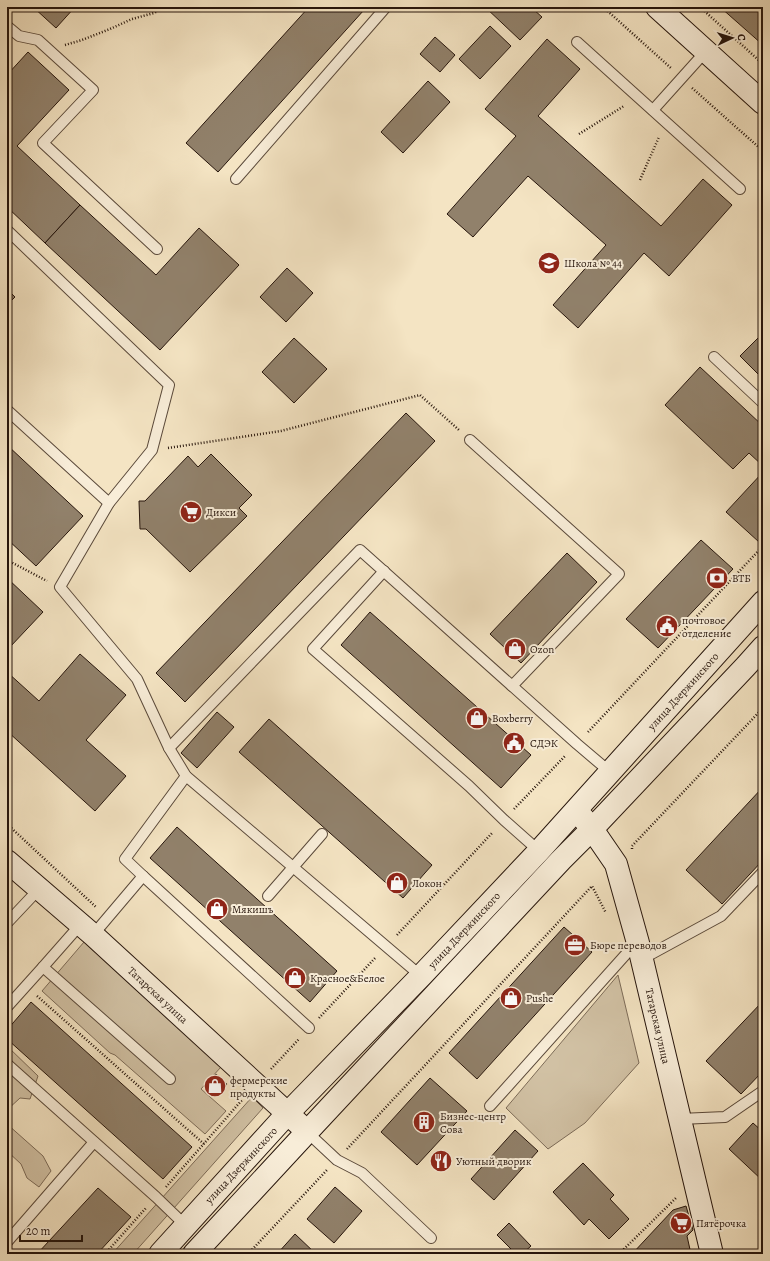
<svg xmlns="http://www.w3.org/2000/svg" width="770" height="1261" viewBox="0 0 770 1261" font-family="Alegreya,serif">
  <rect width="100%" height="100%" fill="#f4e4c3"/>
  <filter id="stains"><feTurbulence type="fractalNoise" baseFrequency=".005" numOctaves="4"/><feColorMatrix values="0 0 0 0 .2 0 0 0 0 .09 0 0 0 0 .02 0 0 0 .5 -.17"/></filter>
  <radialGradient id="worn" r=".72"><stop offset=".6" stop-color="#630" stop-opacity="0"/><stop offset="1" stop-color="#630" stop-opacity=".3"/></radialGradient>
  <!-- green -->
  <g fill="#d1c1a4" stroke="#7c6b58">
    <polygon points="84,942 221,1067 201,1089 226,1111 205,1134 115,1055 110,1053 42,991"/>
    <polygon points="618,975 639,1063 585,1123 548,1149 506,1108"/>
    <polygon points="7,1046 38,1076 30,1099 20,1098 7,1110"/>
    <polygon points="252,1097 263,1108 133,1254 112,1254"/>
    <polygon points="7,1124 43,1156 51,1171 39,1187 27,1178 21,1164 7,1151"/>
  </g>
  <!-- building -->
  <g fill="#91816b" stroke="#26150c">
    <polygon points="33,7 75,7 56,28"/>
    <polygon points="309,7 362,7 364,10 218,172 186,143"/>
    <polygon points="485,7 534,7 533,9 542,17 520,40"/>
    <polygon points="720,7 763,7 763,45"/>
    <polygon points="490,26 511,46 480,79 459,59"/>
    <polygon points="435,37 455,55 440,72 420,54"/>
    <polygon points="547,39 580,69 538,116 661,226 703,179 732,205 669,276 644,253 578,328 553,305 606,245 528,176 473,237 447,214 516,136 485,109"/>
    <polygon points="28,52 69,90 17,146 80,205 45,243 7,207 7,75"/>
    <polygon points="428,81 450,102 403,153 381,132"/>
    <polygon points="80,205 156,275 199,228 239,265 160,350 45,243"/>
    <polygon points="287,268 313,293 286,322 260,297"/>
    <polygon points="7,289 15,297 7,305"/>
    <polygon points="763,333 763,379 740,356"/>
    <polygon points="294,338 327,369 294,403 262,372"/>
    <polygon points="700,367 763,426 763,438 762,439 763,441 763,466 749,453 733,469 665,405"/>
    <polygon points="406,413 435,441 185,702 156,673"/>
    <polygon points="7,445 83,516 36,566 7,539"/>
    <polygon points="211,454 252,495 239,508 247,516 190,572 146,529 140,529 139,501 145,501 188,456 198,467"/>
    <polygon points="763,472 763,538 759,542 726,512"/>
    <polygon points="701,540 733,569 658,648 626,619"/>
    <polygon points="567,553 597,582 521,663 490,634"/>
    <polygon points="7,578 43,612 10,647 7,644"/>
    <polygon points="370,612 531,755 501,788 341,645"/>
    <polygon points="80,654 126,695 86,740 126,776 95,811 7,731 7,672 39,701"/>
    <polygon points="217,712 234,727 197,768 181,753"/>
    <polygon points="269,719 432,865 403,898 239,752"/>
    <polygon points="763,787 763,860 722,904 686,870"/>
    <polygon points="177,827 337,971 310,1002 150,858"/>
    <polygon points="564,927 592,952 477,1079 449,1053"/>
    <polygon points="763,1001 763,1071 741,1094 706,1061"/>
    <polygon points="31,1002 192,1147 163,1179 7,1039 7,1030"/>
    <polygon points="216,1074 227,1084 215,1097 204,1087"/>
    <polygon points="430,1078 467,1111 417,1165 381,1132"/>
    <polygon points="753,1123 763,1132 763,1181 729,1149"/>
    <polygon points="515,1130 538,1151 494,1200 471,1179"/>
    <polygon points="583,1163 614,1195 610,1199 629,1219 609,1239 589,1219 584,1225 553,1192"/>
    <polygon points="335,1187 362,1211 334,1243 307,1219"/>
    <polygon points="98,1188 131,1217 97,1254 37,1254"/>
    <polygon points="686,1206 693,1230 687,1236 691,1254 632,1254 673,1210"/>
    <polygon points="509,1223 531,1246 522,1254 516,1254 497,1235"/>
    <polygon points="295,1234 316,1254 277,1254"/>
  </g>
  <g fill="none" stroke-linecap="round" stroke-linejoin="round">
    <!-- lane casing -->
    <g stroke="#5a493a" stroke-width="12">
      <g id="lane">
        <polyline points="7,26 19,36 38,40 93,90 43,143 157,249"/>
        <polyline points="577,42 740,189"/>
        <polyline points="653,110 706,51"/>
        <polyline points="236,179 386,7"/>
        <polyline points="7,230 169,385 152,450 109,503 60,587 137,679 169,748 186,776 421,976"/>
        <polyline points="714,357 763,403"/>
        <polyline points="7,410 109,503"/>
        <polyline points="470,440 619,574 512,686"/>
        <polyline points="384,571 313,649 469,786 504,820 539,851"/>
        <polyline points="169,748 360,550 577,744 610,772"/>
        <polyline points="143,876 309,1028"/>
        <polyline points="268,896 322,834"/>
        <polyline points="7,923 39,889"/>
        <polyline points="80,925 43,967 170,1079"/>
        <polyline points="93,935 143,876 125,859 186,776"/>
        <polyline points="642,959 721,916 763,872"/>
        <polyline points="7,1007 43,967"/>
        <polyline points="7,1064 156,1197 185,1225"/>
        <polyline points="490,1106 627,953 638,943"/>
        <polyline points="680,1119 725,1117 763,1091"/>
        <polyline points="307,1132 337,1160 362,1173 431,1238"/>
        <polyline points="7,1242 94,1142"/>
      </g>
    </g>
    <!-- secondary casing -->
    <g stroke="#26150c" stroke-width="24">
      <g id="secondary">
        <polyline points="657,7 763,103"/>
        <polyline points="583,818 592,829 616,864 638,943 712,1254"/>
        <polyline points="7,861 93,935 299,1124"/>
        <polyline points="160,1254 287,1114 421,976 539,851 763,602"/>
        <polyline points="194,1254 307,1132 561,860 592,829 746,666 763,647"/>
      </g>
    </g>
    <!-- path -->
    <g stroke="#26150c" stroke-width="2.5" stroke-dasharray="1 2" stroke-linecap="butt">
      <polyline points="603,7 671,68"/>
      <polyline points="700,7 763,64"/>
      <polyline points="65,45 82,40 110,29 132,19 154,13 165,7"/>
      <polyline points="692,88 763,151"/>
      <polyline points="579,134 624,106"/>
      <polyline points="640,180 659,137"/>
      <polyline points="168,448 281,431 420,395 459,430"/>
      <polyline points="7,560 47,581"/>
      <polyline points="588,732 763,546"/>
      <polyline points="514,809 566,755"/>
      <polyline points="7,824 96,907"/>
      <polyline points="632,849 632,846 763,708"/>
      <polyline points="397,935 493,832"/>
      <polyline points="37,996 204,1144"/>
      <polyline points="319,1018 376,957"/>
      <polyline points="271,1069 299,1039"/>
      <polyline points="347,1149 592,886 606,913"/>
      <polyline points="166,1187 242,1100"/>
      <polyline points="105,1254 146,1208"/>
      <polyline points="248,1254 327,1170"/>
      <polyline points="628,1254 624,1249 677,1197"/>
    </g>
    <!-- lane -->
    <use href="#lane" stroke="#f8edd8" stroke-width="10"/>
    <!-- secondary -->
    <use href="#secondary" stroke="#f8edd8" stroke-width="22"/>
  </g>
  <!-- icons -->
  <defs>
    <g id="school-disc" transform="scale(1.15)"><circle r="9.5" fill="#8f2418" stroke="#f8edd8"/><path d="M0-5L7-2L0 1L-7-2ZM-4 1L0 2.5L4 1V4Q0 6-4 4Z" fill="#fff"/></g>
    <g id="supermarket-disc" transform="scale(1.15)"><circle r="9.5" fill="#8f2418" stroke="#f8edd8"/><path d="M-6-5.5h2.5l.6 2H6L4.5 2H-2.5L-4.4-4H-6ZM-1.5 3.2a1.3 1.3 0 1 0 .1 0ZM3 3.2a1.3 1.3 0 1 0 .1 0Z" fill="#fff"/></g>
    <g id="bank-disc" transform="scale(1.15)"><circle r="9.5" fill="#8f2418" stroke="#f8edd8"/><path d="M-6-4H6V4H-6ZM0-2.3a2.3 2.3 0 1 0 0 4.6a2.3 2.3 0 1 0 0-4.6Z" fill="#fff"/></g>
    <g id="civic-disc" transform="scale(1.15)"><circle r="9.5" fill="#8f2418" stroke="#f8edd8"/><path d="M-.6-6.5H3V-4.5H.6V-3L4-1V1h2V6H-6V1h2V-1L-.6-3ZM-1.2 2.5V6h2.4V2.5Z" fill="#fff"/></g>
    <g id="shop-disc" transform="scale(1.15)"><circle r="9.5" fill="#8f2418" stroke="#f8edd8"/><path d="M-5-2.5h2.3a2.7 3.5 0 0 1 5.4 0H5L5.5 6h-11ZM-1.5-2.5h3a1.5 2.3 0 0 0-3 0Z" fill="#fff"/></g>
    <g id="office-disc" transform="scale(1.15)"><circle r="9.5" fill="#8f2418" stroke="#f8edd8"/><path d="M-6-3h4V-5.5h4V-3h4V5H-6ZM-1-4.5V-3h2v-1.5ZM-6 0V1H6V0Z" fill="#fff"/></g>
    <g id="building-disc" transform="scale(1.15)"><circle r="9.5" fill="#8f2418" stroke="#f8edd8"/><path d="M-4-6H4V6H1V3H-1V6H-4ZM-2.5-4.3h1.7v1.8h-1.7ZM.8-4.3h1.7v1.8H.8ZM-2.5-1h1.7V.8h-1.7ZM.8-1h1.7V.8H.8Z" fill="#fff"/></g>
    <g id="restaurant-disc" transform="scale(1.15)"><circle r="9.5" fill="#8f2418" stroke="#f8edd8"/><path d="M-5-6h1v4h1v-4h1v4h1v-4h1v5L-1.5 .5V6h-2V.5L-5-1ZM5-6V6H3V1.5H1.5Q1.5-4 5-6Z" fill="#fff"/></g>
  </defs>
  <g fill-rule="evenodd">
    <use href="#school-disc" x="549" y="263"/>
    <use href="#supermarket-disc" x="191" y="512"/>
    <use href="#bank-disc" x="717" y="578"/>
    <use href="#civic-disc" x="667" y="626"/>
    <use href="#shop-disc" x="515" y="649"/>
    <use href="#shop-disc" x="477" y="718"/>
    <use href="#civic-disc" x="514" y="743"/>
    <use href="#shop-disc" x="397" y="883"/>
    <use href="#shop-disc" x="217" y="909"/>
    <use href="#office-disc" x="575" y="945"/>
    <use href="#shop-disc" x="295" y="978"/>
    <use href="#shop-disc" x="511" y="998"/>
    <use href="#shop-disc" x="215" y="1086"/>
    <use href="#building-disc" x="424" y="1122"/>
    <use href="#restaurant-disc" x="441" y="1161"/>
    <use href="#supermarket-disc" x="681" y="1223"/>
  </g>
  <g text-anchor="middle" stroke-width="4" stroke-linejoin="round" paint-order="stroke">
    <!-- poi labels -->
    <g font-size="11" fill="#26150c" stroke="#f8edd8" text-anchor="start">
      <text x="564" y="267">Школа № 44</text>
      <text x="206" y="516">Дикси</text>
      <text x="732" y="582">ВТБ</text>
      <text x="682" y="624">почтовое<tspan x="682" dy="13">отделение</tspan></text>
      <text x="530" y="653">Ozon</text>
      <text x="492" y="722">Boxberry</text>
      <text x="530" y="747">СДЭК</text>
      <text x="412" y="887">Локон</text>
      <text x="232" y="913">Мякишъ</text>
      <text x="590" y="949">Бюре переводов</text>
      <text x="310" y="982">Красное&amp;Белое</text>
      <text x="526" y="1002">Pushe</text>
      <text x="230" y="1084">фермерские<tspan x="230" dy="13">продукты</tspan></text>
      <text x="440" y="1120">Бизнес-центр<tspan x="440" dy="13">Сова</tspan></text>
      <text x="456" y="1165">Уютный дворик</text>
      <text x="696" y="1227">Пятёрочка</text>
    </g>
    <!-- street labels -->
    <g font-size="11" fill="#26150c" stroke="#f8edd8">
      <text transform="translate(683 691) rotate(-48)" y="4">улица Дзержинского</text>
      <text transform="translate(464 930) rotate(-47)" y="4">улица Дзержинского</text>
      <text transform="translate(158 995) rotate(43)" y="4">Татарская улица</text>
      <text transform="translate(658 1026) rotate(77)" y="4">Татарская улица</text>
      <text transform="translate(241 1165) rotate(-47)" y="4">улица Дзержинского</text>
    </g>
  </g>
  <!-- margin -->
  <rect width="770" height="1261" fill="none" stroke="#f4e4c3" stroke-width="24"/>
  <rect x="8" y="8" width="754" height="1245" fill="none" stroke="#26150c" stroke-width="2"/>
  <rect x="12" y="12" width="746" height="1237" fill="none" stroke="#26150c"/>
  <!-- north arrow -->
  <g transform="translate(732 38) rotate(86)" stroke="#f8edd8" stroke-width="3" paint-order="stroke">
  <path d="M0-3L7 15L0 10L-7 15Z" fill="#26150c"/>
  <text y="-6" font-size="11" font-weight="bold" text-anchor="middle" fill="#26150c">С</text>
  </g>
  <!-- scale -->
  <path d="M20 1235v6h62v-6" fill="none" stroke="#26150c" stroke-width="2"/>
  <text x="26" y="1235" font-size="12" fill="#26150c" stroke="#f8edd8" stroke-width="3" paint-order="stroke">20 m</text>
  <rect width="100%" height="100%" filter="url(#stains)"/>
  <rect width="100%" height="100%" fill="url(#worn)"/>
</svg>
